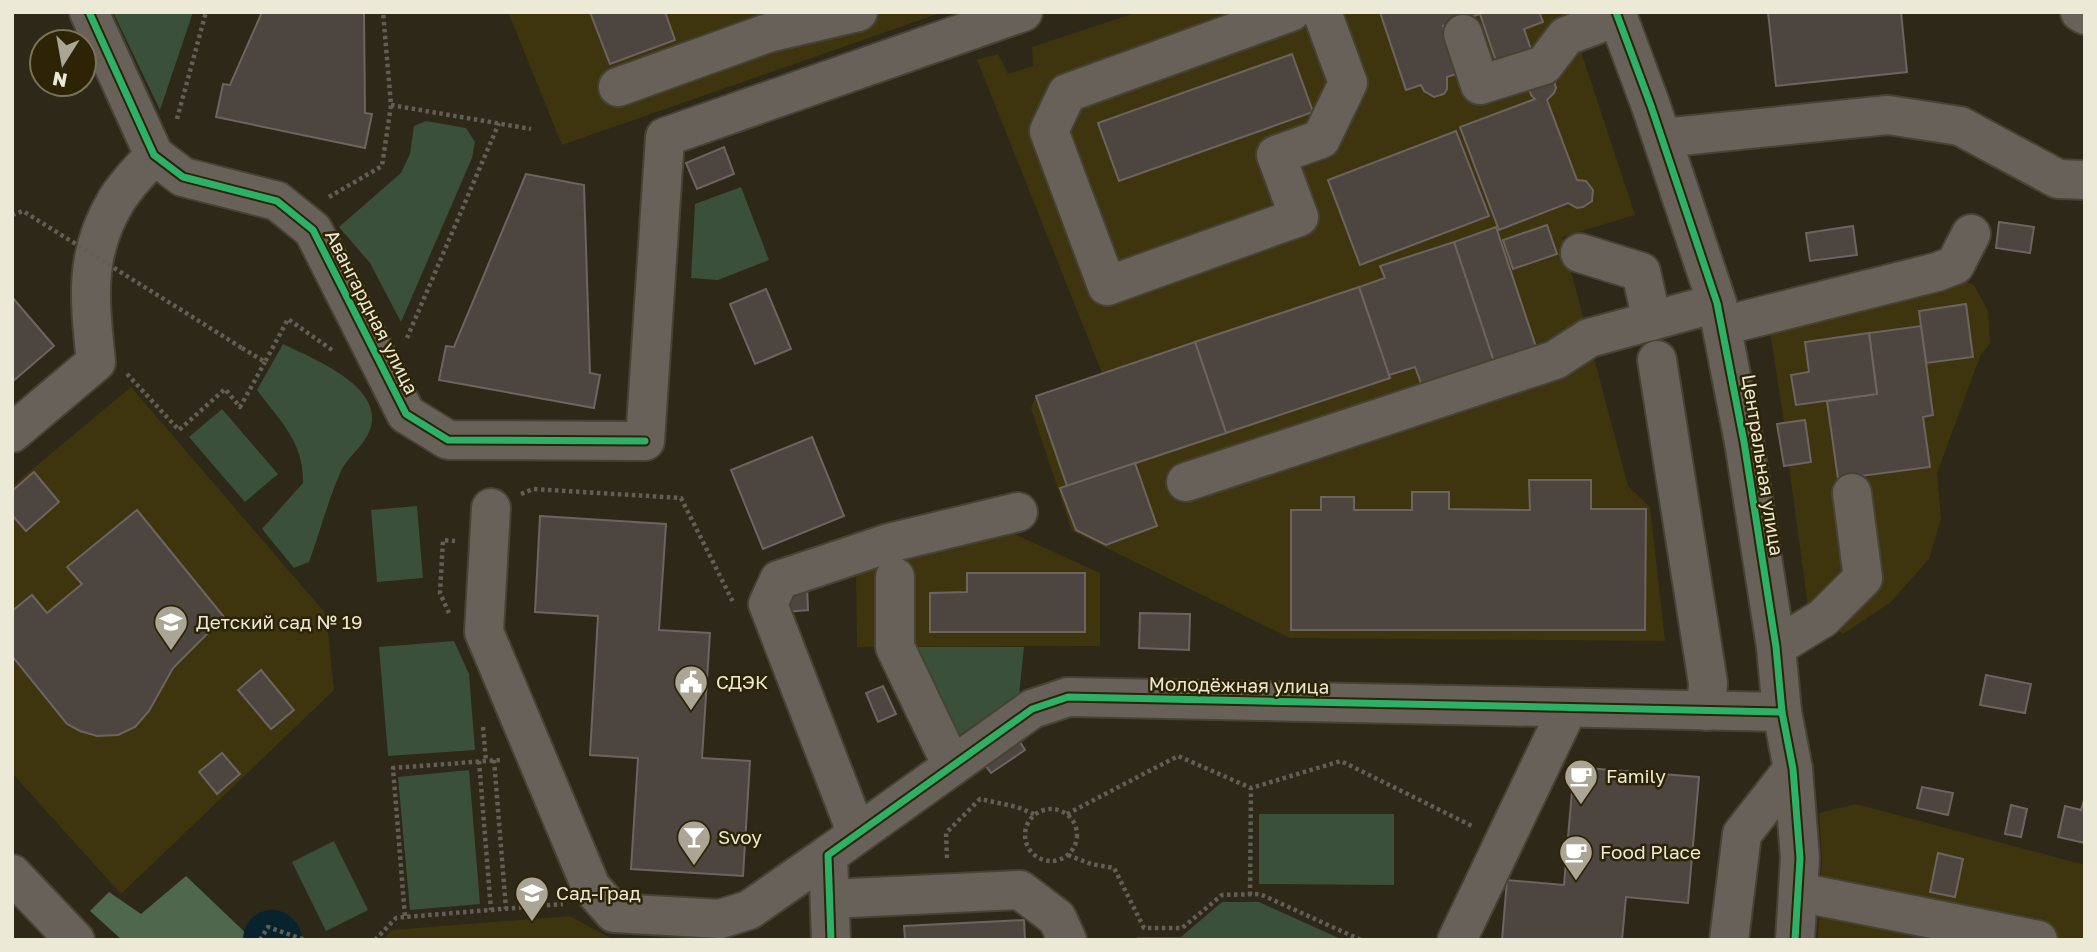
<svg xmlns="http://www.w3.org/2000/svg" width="2097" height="952" viewBox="0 0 2097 952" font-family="'Golos Text',sans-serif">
  <rect width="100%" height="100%" fill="#2d2817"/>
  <!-- built -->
  <g fill="#3e350f">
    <polygon points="508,12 943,12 562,145"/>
    <polygon points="1138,12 1568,12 1635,215 1562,237 1628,486 1650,507 1665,641 1290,638 1072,531 1031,408 1036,396 1102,373 977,60 998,54 1008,74 1033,66 1032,47"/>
    <polygon points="1951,277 1974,285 1988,311 1990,344 1981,354 1937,473 1941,519 1929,559 1891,602 1843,634 1808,607 1789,466 1784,466 1777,424 1784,422 1769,326"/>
    <polygon points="131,387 326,614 334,690 121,894 12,773 12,486"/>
    <polygon points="1008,531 1100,573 1100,646 857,647 856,569"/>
    <polygon points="1856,804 2085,865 2085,940 1818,940 1822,860 1819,813"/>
    <polygon points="570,916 614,940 383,940 392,930"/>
  </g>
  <!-- green -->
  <g fill="#3b5038">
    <polygon points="113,12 193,12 160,110"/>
    <polygon points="426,121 466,128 475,142 472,158 401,322 370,263 339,227 401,173 410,154 414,126"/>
    <polygon points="741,187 769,260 718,280 691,278 695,204"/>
    <path d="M283 344C313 359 393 389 367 436 360 449 347 458 341 471 328 500 320 532 309 562L294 568 262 529 303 483C304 442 280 421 257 390Z"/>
    <polygon points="222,409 278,474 245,502 189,437"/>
    <polygon points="417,506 423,578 377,582 371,510"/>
    <polygon points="454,641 469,674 475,750 388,756 379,647"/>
    <polygon points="918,647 1024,647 1019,695 956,737"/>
    <polygon points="469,770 480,904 410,910 398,777"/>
    <polygon points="1259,814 1394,814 1394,885 1259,884"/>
    <polygon points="334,841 368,910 326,931 292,862"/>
    <polygon points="1222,902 1259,902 1343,940 1135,940 1137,937 1181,937"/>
  </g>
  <!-- forest -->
  <polygon fill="#4f674c" points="186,876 253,940 122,940 90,911 109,892 141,914"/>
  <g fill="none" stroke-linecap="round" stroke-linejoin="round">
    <!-- river -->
    <polyline stroke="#06232e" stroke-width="58" points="272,939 273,940"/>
  </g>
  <!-- building -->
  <g fill="#4d4540" stroke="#6d6460" stroke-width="2">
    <polygon points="262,12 364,12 365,113 372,114 365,148 216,117 223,84 230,85"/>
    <polygon points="590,12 665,12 675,40 610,64"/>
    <polygon points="1380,12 1539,12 1543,22 1524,29 1534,58 1499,70 1480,14 1443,26 1459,73 1447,77 1447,89 1444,94 1434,97 1424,91 1421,85 1406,90"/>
    <polygon points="1768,12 1901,12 1907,72 1776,86"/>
    <polygon points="1292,54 1313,112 1119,181 1098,123"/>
    <polygon points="1553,77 1556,88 1554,93 1547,100 1577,180 1586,181 1593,190 1592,201 1583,207 1577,208 1568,203 1499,230 1460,127 1535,99 1531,95 1528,85"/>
    <polygon points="1456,131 1489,216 1360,265 1328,180"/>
    <polygon points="724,147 734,174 697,189 686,163"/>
    <polygon points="526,174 584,185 590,373 600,375 594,408 439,380 446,346 454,347"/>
    <polygon points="1999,222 2034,227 2030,253 1996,248"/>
    <polygon points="1547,225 1557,254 1513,269 1503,240"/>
    <polygon points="1853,226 1857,255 1810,261 1806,233"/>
    <polygon points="1496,227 1536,347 1494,362 1454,242"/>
    <polygon points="1454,242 1494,362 1422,386 1415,367 1389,375 1359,287 1385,278 1380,266"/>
    <polygon points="1359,287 1390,378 1226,433 1195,342"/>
    <polygon points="766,289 791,349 755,364 730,304"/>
    <polygon points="12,297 54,346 12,382"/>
    <polygon points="1966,304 1973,357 1926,363 1919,311"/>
    <polygon points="1921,326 1933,415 1923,417 1930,467 1838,479 1827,401 1877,394 1869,333"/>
    <polygon points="1869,333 1877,394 1796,405 1791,375 1809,372 1805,342"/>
    <polygon points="1195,342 1226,433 1067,486 1036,396"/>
    <polygon points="1805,420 1811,462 1784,466 1777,424"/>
    <polygon points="812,437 844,516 763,549 731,470"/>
    <polygon points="1135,463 1157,526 1106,545 1076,530 1060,488"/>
    <polygon points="34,472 59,502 26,531 12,515 12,491"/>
    <polygon points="1529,480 1591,480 1591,509 1646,509 1645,630 1291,630 1291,510 1321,510 1321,497 1354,497 1354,510 1412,510 1412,492 1449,492 1449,509 1530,510"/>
    <polygon points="137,510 224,617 173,668 149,711 135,727 118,735 97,736 80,731 67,724 12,656 12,611 32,595 47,613 82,584 67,567"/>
    <polygon points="540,516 666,524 659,630 710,633 702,758 750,761 743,876 631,869 638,758 590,755 598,616 535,612"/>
    <polygon points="967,573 1085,573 1085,632 930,632 930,593 967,592"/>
    <polygon points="807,585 808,610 787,612 785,586"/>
    <polygon points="1140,613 1190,614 1189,650 1139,648"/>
    <polygon points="261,670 294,710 271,729 238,690"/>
    <polygon points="1986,675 2031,684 2025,713 1980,705"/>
    <polygon points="883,686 896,714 878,722 866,693"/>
    <polygon points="1017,737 1025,750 991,773 982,761"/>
    <polygon points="222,753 240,774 217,794 199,772"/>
    <polygon points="1574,767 1699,777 1688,903 1626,897 1622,940 1502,940 1507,880 1564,885"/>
    <polygon points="1922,787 1953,793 1948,815 1917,808"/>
    <polygon points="2085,797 2085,843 2058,837 2065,806 2081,810"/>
    <polygon points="2011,805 2027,809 2021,837 2005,834"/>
    <polygon points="1938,853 1963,859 1955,897 1930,892"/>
    <polygon points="1024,920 1025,940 905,940 904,926"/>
  </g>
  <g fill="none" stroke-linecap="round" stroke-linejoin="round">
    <!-- minor casing -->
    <g stroke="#464234" stroke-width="42">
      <g id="minor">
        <polyline points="89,12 154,155 183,177 277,201 313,230 406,414 448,440 645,441 665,137 1023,12"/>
        <polyline points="1291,12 1067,93 1049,131 1107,286 1299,217 1276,155 1321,139 1348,83 1322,12"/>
        <polyline points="1616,12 1651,106 1717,303 1744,442 1776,647 1782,712 1793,769 1800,858 1795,940"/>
        <polyline points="2080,12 2085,15"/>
        <polyline points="1463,34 1480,85 1544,65 1566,36 1617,17"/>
        <polyline points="618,87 768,33 858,12"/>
        <polyline points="1662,138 1888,115 1960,126 2058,179 2085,180"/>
        <polyline points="1580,253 1641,272 1652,321"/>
        <polyline points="1722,326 1937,272 1955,265 1971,234"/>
        <polyline points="1657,360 1708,683 1706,711"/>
        <path d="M12 433 96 362C90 302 83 256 116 201 126 184 141 170 154 155"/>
        <polyline points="1186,482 1555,360 1589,338 1717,303"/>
        <polyline points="491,508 484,632 591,887 614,913 720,919 749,910 828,855"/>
        <polyline points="895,577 895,647 952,766"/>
        <polyline points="1776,647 1823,618 1863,578 1852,493"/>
        <polyline points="857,834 768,604 779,580 889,543 1018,512"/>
        <polyline points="12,874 75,940"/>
        <polyline points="1798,892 2038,940"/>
        <polyline points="830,899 1020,890 1057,918 1067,940"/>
        <polyline points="831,940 828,855 1032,709 1068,697 1782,712"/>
        <polyline points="1457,940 1568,708"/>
        <polyline points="1729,940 1742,834 1793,769"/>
      </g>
    </g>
    <!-- path -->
    <g stroke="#635e55" stroke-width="4.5" stroke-dasharray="3.5 3.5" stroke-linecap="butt">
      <polyline points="391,105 531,129"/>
      <polyline points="177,119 206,12"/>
      <polyline points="329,197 382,166 391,105 383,12"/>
      <polyline points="407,338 499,123"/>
      <polyline points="242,348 265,362 288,319 332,350"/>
      <polyline points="127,374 179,430 225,389 240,407 265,362"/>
      <polyline points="521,494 533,489 681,498 733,602"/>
      <polyline points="449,613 440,593 443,540 455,541"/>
      <polyline points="483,727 486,761"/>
      <polyline points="494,760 506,909"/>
      <polyline points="500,760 393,768 405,917 563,904"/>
      <polyline points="479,761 491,910"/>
      <circle cx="1051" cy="835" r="26"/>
      <polyline points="1067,814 1178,756 1251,788 1341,761 1472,826"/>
      <polyline points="1068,855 1091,864 1114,868 1144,928 1182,928 1222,895 1260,894 1361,940"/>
      <polyline points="947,858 946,833 980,799 1017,807 1034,814"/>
      <polyline points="1250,895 1251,788"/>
      <polyline points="260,940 268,927 305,940"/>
      <polyline points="375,940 396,918 405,917"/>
    </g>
    <!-- minor -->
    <use href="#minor" stroke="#676159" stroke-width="38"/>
    <!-- path-bridge -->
    <polyline stroke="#635e55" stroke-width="4.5" stroke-dasharray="3.5 3.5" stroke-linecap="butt" points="12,215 23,211 242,348"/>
    <!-- cycleway casing -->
    <g stroke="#2c2404" stroke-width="11">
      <g id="cycleway">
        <polyline points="89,12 154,155 183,177 277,201 313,230 406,414 448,440 645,441"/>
        <polyline points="1616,12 1651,106 1717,303 1744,442 1776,647 1782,712 1793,769 1800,858 1795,940"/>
        <polyline points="831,940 828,855 1032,709 1068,697 1782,712"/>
      </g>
    </g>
    <!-- cycleway -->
    <use href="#cycleway" stroke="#2db169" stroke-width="7"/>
  </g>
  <!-- icons -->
  <defs>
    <g id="school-pin" transform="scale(1.75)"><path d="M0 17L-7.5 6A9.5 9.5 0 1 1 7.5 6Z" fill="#aaa594" stroke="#2c2404"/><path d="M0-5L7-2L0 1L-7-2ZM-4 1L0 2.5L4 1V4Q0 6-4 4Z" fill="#fff"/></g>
    <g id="civic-pin" transform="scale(1.75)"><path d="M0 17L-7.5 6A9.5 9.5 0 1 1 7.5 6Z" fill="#aaa594" stroke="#2c2404"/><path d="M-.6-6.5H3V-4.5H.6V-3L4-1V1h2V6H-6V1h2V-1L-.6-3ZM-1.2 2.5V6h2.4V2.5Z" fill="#fff"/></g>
    <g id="cafe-pin" transform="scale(1.75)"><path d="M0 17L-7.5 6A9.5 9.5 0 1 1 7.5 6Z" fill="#aaa594" stroke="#2c2404"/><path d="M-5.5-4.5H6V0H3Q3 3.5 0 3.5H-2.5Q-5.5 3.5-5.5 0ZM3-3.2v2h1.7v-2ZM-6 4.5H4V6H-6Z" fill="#fff"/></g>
    <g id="bar-pin" transform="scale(1.75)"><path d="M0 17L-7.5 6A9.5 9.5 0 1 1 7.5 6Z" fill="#aaa594" stroke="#2c2404"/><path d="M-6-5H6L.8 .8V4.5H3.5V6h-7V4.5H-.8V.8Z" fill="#fff"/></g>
  </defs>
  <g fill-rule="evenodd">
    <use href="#school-pin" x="171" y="622"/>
    <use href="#civic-pin" x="691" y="682"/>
    <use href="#cafe-pin" x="1581" y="776"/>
    <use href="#bar-pin" x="694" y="837"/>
    <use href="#cafe-pin" x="1576" y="852"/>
    <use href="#school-pin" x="532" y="893"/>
  </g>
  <g text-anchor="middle" stroke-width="5" stroke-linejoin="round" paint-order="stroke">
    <!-- street labels -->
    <g font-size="19" fill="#ede9d7" stroke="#2c2404">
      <text transform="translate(372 312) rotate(63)" y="7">Авангардная улица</text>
      <text transform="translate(1763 465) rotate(81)" y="7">Центральная улица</text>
      <text transform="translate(1239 685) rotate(1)" y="7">Молодёжная улица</text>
    </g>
    <!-- poi labels -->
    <g font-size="19" fill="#ede9d7" stroke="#2c2404" text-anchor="start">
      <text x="196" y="629">Детский сад № 19</text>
      <text x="716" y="689">СДЭК</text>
      <text x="1606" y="783">Family</text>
      <text x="718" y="844">Svoy</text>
      <text x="1600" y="859">Food Place</text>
      <text x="556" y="900">Сад-Град</text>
    </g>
  </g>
  <!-- border -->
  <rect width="2097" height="952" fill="none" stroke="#ede9d7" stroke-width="28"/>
  <!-- north arrow -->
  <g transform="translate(63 63) rotate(191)"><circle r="33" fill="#2c2404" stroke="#797358" stroke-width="2"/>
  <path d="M0-5L12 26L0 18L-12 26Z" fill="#aaa594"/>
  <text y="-10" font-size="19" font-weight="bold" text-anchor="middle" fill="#ede9d7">N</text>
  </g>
</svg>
